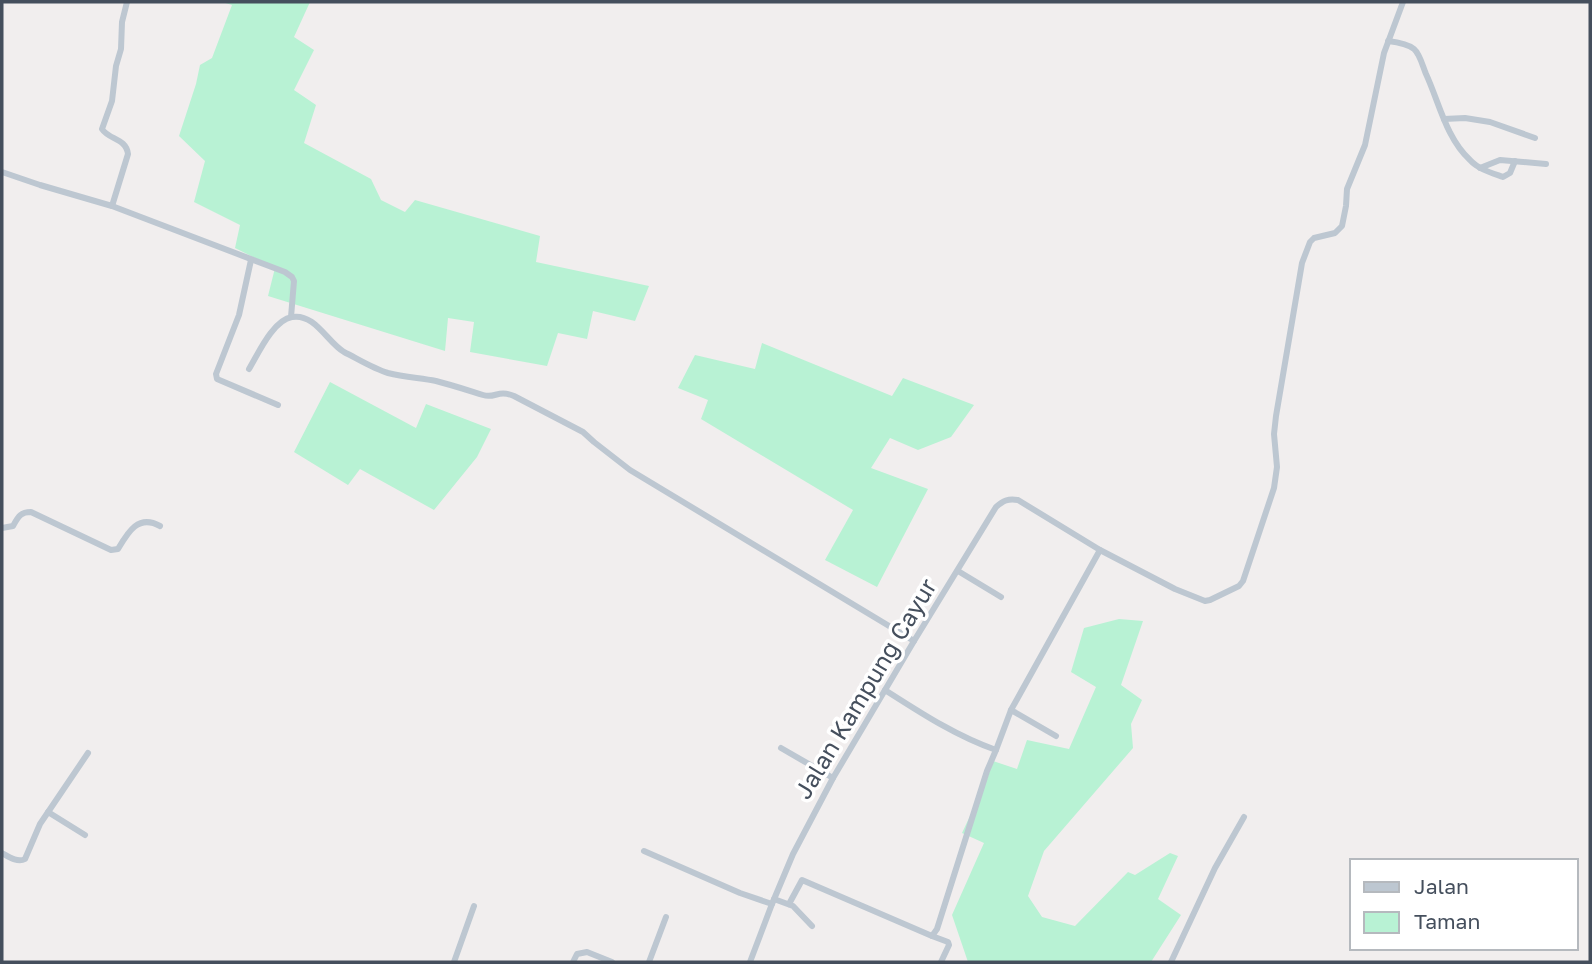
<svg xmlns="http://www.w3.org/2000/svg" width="1592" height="964" viewBox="0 0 1592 964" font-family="'Golos Text',sans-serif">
  <rect width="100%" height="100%" fill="#f1eeee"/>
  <!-- green -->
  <g fill="#b8f2d4">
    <polygon points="222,2 310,2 294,37 314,50 294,90 316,105 304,143 371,179 381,200 405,212 415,200 540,236 536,262 649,286 635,321 593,311 587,339 558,333 547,366 470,352 474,322 448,318 445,351 268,296 275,268 235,248 240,225 194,202 205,161 179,136 196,84 200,65 212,58 232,5"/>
    <polygon points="762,343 892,396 903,378 974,405 951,437 918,450 890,438 871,468 928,489 877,587 825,560 853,510 701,419 708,400 678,388 695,355 755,369"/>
    <polygon points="330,382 416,428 426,404 491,429 477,457 434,510 360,469 348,485 294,452"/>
    <polygon points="1119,619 1143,621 1121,685 1142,700 1131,724 1133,748 1044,851 1028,896 1042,917 1075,926 1128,872 1135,875 1170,853 1178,856 1158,899 1181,915 1151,962 968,962 952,915 984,843 962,833 986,782 993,761 1017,769 1027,740 1069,749 1096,687 1071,672 1084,628"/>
  </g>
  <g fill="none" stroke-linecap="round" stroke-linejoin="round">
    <!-- street -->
    <g stroke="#bdc7d1" stroke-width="6">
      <path d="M1388 41C1396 42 1408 44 1414 49 1420 54 1423 67 1426 74 1439 102 1446 138 1470 160 1478 169 1492 173 1503 177L1510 173 1515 161"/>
      <polyline points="1444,119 1465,118 1490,122 1535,138"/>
      <polyline points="1480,168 1500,160 1546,164"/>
      <polyline points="2,172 40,185 112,206 285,272 292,277 294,281 291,317"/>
      <path d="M112 206 128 154C126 138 109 140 102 129L112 101 116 66 121 49 122 22 127 2"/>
      <polyline points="251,260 239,315 216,374 217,379 278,405"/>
      <path d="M249 369C258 354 273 320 292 317 315 313 327 342 344 352 358 359 374 369 388 373 404 377 420 378 436 381 452 385 467 390 483 395 495 399 498 389 514 396L583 432 594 442 630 470 914 641"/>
      <path d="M2 528 13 526C18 517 20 512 31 512L111 550 118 549C128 532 138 514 160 526"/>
      <polyline points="958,571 1001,597"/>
      <path d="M885 690C921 713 956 736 996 750L1011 710 1056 736"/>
      <polyline points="1011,710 1100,550"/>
      <polyline points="781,748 833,778"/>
      <polyline points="48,812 85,835"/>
      <polyline points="644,851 740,893 772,904"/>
      <path d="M2 853C9 857 18 863 25 859L40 824 88 753"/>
      <polyline points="774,899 793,906 812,926"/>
      <polyline points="789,904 802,880 932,936"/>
      <polyline points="454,962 474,906"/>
      <polyline points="573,962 577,954 587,952 612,962"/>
      <polyline points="649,962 666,917"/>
      <path d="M750 962 772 904 793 854 833 778 914 641 996 507C1003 501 1008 498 1018 500L1100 550 1175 589 1205 601 1210 600 1239 586 1243 581 1274 488 1277 467 1274 434 1276 416 1302 263 1310 242 1314 238 1335 233 1342 226 1346 206 1347 189 1365 145 1384 53 1403 2"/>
      <polyline points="941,962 949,945 948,942 932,936 937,929 987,771 996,750"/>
      <polyline points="1171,962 1215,868 1244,817"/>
    </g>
  </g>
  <g text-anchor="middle" stroke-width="7" stroke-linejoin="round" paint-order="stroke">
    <!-- street labels -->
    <g font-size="24" fill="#454f5d" stroke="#fff">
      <text transform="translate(866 689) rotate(-59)" y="8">Jalan Kampung Cayur</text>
    </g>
  </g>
  <!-- border -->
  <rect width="1592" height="964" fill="none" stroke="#454f5d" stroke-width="7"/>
  <!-- legend -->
  <rect x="1350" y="859" width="228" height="91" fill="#ffffff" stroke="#b5b9be" stroke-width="2"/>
  <rect x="1364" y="882" width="35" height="10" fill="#bdc7d1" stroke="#b5b9be" stroke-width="2"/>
  <text x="1414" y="894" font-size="21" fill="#454f5d">Jalan</text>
  <rect x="1364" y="912" width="35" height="21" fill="#b8f2d4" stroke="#b5b9be" stroke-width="2"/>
  <text x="1414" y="929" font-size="21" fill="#454f5d">Taman</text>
</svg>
